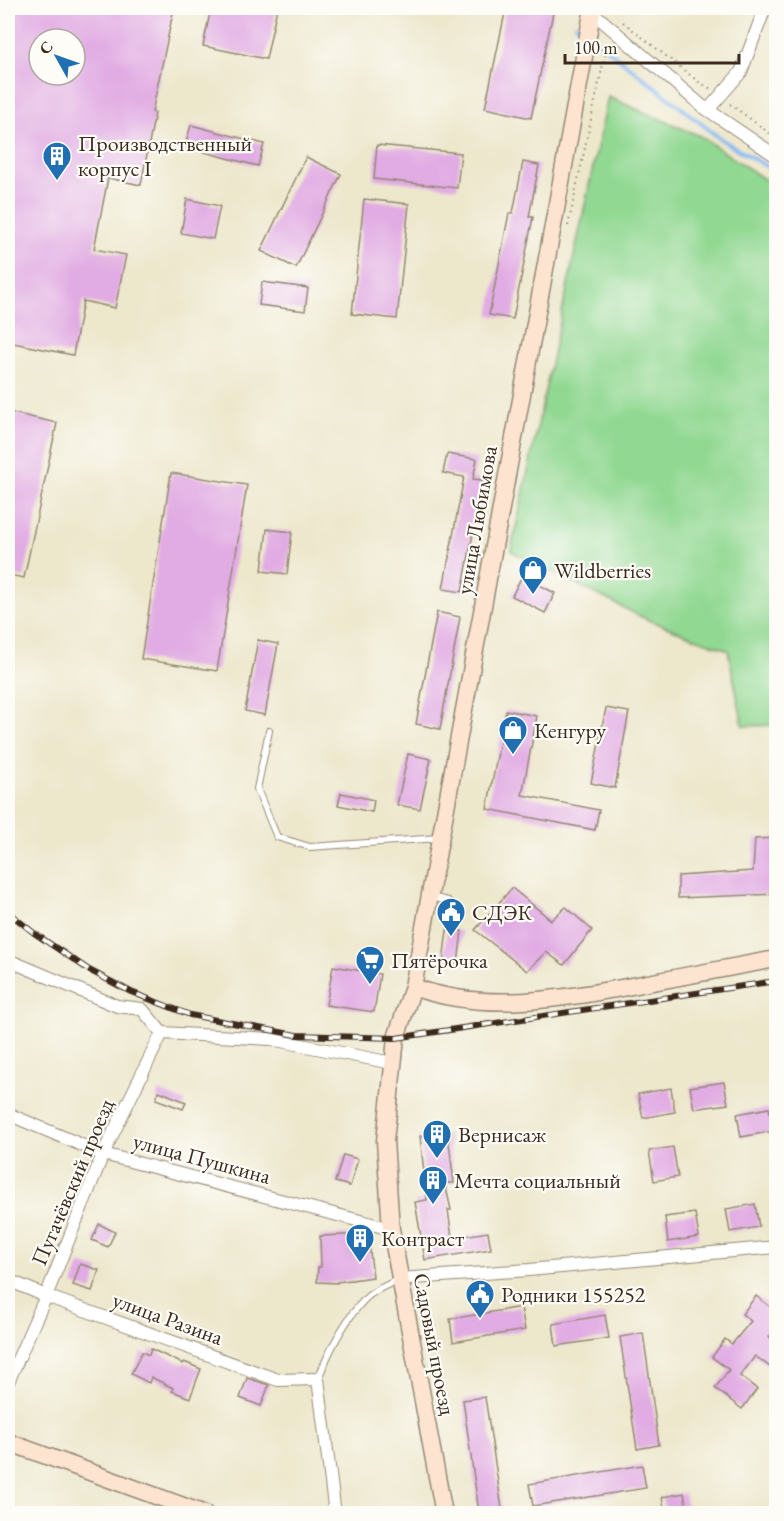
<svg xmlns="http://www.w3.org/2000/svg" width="784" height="1521" viewBox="0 0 784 1521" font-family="'EB Garamond',serif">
  <rect width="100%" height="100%" fill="#fdfcf7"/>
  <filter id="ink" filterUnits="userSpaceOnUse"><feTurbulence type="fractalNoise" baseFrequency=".0167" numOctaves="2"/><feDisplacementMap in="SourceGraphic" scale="12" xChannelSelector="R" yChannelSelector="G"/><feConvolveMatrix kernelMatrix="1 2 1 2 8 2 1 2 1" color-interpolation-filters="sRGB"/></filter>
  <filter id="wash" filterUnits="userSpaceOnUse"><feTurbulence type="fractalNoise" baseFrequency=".008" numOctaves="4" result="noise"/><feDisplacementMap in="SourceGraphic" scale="24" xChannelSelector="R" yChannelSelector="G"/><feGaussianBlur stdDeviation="1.35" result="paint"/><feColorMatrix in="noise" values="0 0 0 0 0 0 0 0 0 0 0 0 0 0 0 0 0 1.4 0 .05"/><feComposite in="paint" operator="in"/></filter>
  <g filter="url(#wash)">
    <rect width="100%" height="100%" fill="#ede7cc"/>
    <!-- green -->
    <polygon fill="#91d892" stroke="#668158" stroke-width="1.5" points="608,97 700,136 776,187 776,725 743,726 728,650 648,620 511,551"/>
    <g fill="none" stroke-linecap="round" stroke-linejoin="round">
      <!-- stream -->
      <g stroke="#87baf4" stroke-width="4">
        <polyline points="576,24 585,31"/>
        <polyline points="593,38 722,140 776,172"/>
      </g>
    </g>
    <g id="blocks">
      <!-- building -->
      <g fill="#e1abe3" fill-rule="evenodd">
        <path d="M8 8H174L152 112 155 113 141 185 108 178 94 249 126 255 115 308 83 301 73 355 8 342ZM39 39H75V75H39Z"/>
        <polygon points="211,8 277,8 266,59 203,46"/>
        <polygon points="506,8 554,8 531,118 485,108"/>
        <polygon points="191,125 264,144 258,166 185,147"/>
        <polygon points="377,145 461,153 457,188 374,179"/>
        <polygon points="306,157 341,174 296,268 261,251"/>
        <polygon points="523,162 539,165 529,217 533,217 513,319 489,315 509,213 513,213"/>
        <polygon points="187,199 220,206 213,239 181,233"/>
        <polygon points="364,199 409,204 397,319 352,314"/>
        <polygon points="262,282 308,288 305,311 259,305"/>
        <polygon points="8,412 57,423 24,578 8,575"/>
        <polygon points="447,454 477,459 473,479 483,480 462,592 443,589 464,477 443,473"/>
        <polygon points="171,473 247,485 217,671 141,659"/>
        <polygon points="267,529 292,532 287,574 262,571"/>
        <polygon points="522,576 555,593 545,613 512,596"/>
        <polygon points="437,612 460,617 440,729 416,724"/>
        <polygon points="258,640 278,644 265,715 245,711"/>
        <polygon points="606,708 629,712 615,788 591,783"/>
        <polygon points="506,710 537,716 522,795 599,810 595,830 487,809"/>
        <polygon points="408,754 431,759 420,809 397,805"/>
        <polygon points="341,793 374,800 372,812 338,805"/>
        <polygon points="777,838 777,894 678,898 678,876 753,871 755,839"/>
        <polygon points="512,888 551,920 566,907 592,930 564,965 546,952 527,971 475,930"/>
        <polygon points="447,930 462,931 458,963 443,962"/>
        <polygon points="333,966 380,974 374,1012 326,1005"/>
        <polygon points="724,1082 728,1104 694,1109 690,1087"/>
        <polygon points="671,1088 675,1112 643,1118 638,1094"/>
        <polygon points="159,1091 186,1102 183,1109 156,1099"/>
        <polygon points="769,1108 773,1131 741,1137 737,1114"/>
        <polygon points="448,1135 454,1183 445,1183 451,1210 448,1210 452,1238 488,1232 491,1249 425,1260 415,1202 427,1200 420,1136"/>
        <polygon points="673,1147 678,1177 654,1181 649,1151"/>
        <polygon points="343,1155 358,1159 350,1186 335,1182"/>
        <polygon points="755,1204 759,1227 730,1232 726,1209"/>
        <polygon points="695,1213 699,1237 668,1242 665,1217"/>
        <polygon points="99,1224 115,1232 108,1247 92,1240"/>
        <polygon points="368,1234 373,1277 337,1282 337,1283 317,1282 318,1267 321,1267 320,1236"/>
        <polygon points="80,1264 99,1270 92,1291 73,1285"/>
        <polygon points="756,1296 777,1312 777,1327 769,1337 777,1343 777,1372 755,1356 740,1376 757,1389 742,1409 715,1388 729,1370 712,1357 725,1339 732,1344 751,1321 742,1314"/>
        <polygon points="521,1307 525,1330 453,1342 450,1319"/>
        <polygon points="605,1315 609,1338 556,1346 553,1324"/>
        <polygon points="643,1333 659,1445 637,1449 620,1337"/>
        <polygon points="151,1349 183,1364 184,1362 201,1369 190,1398 172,1391 173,1388 151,1377 149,1383 131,1374 142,1352 149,1355"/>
        <polygon points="247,1378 269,1385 261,1406 240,1398"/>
        <polygon points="485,1397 502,1509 479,1513 463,1400"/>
        <polygon points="642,1465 646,1488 533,1506 529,1484"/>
        <polygon points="684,1493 688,1514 665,1514 662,1497"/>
      </g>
    </g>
  </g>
  <g filter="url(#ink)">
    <use href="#blocks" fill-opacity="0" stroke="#948875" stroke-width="1.5"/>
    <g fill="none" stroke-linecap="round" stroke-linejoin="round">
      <!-- lane casing -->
      <g stroke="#948875" stroke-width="8">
        <g id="lane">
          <polyline points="269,731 257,789 277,837 310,847 439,838"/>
          <polyline points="430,897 448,901"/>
          <path d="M318 1379C329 1351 344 1320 366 1298 374 1290 388 1285 399 1279"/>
        </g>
      </g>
      <!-- street casing -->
      <g stroke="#948875" stroke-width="14">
        <g id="street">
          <polyline points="592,12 702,106 776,156"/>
          <polyline points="708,110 741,72 765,8"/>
          <polyline points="8,960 117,1006 142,1009 162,1033"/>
          <polyline points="162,1033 271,1039 392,1063"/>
          <polyline points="8,1114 103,1154 391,1229"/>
          <polyline points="399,1279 529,1270 776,1247"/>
          <polyline points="8,1280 46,1296 278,1380 318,1379 335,1514"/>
          <polyline points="8,1382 46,1296 103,1154 162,1033"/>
        </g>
      </g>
      <!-- secondary casing -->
      <g stroke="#948875" stroke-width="19">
        <g id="secondary">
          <path d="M413 987C488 1014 566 998 642 984 687 976 732 967 776 959"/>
          <polyline points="8,1442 205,1514"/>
          <polyline points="444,1514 391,1229 385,1141 396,1038 413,987 593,8"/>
        </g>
      </g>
      <!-- path -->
      <g stroke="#948875" stroke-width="2" stroke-dasharray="1.5 4.5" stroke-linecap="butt">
        <polyline points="623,22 699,82 711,89"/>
        <polyline points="730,104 776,138"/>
        <polyline points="568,226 608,41"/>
      </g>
      <!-- lane -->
      <use href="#lane" stroke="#fff" stroke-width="6"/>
      <!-- street -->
      <use href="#street" stroke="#fff" stroke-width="12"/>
      <!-- secondary -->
      <use href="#secondary" stroke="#fde4d1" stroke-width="16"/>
      <!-- rail casing -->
      <g stroke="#3b2a1e" stroke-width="6">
        <polyline id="rail" points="8,912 34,933 89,970 131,992 190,1015 296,1035 396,1038 776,981"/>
      </g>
      <!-- rail -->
      <use href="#rail" stroke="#fdfcf7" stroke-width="4" stroke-dasharray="11" stroke-linecap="butt"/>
    </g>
  </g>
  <!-- icons -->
  <defs>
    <g id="building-pin" transform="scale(1.5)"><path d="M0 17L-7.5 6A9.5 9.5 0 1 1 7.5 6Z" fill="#1f6fb2" stroke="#fdfcf7"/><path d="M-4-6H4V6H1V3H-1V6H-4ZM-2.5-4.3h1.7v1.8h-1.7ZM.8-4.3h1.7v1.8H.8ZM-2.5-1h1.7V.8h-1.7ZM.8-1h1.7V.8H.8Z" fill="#fff"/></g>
    <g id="shop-pin" transform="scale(1.5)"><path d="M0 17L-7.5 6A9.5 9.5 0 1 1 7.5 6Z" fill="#1f6fb2" stroke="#fdfcf7"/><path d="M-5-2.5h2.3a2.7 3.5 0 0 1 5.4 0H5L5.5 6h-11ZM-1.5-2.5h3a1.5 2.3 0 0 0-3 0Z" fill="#fff"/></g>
    <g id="civic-pin" transform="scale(1.5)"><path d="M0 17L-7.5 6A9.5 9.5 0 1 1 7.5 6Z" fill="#1f6fb2" stroke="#fdfcf7"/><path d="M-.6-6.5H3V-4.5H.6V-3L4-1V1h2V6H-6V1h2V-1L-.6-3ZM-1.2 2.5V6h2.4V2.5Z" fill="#fff"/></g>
    <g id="supermarket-pin" transform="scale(1.5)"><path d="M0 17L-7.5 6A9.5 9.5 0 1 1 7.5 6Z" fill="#1f6fb2" stroke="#fdfcf7"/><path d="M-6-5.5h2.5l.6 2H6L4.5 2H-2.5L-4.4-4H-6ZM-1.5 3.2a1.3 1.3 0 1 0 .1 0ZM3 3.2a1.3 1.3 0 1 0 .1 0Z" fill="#fff"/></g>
  </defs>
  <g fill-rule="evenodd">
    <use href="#building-pin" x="57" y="156"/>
    <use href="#shop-pin" x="533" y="570"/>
    <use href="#shop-pin" x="513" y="730"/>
    <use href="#civic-pin" x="451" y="912"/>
    <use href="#supermarket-pin" x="370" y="960"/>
    <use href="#building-pin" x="437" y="1134"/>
    <use href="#building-pin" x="433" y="1180"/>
    <use href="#building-pin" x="360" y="1238"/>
    <use href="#civic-pin" x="480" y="1294"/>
  </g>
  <g text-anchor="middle" stroke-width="4.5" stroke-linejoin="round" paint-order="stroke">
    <!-- poi labels -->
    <g font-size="22" fill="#3b2a1e" stroke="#fdfcf7" text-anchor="start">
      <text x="78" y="151">Производственный<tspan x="78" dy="25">корпус I</tspan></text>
      <text x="554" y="578">Wildberries</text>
      <text x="534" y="738">Кенгуру</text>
      <text x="472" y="920">СДЭК</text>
      <text x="391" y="968">Пятёрочка</text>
      <text x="458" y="1142">Вернисаж</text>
      <text x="454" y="1188">Мечта социальный</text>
      <text x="381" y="1246">Контраст</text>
      <text x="501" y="1302">Родники 155252</text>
    </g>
    <!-- street labels -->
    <g font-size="22" fill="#3b2a1e" stroke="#fdfcf7">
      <text transform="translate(476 520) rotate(-80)" y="8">улица Любимова</text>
      <text transform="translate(202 1158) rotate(15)" y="8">улица Пушкина</text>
      <text transform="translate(72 1182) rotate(-67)" y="8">Пугачёвский проезд</text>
      <text transform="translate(168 1318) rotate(20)" y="8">улица Разина</text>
      <text transform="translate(435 1344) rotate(79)" y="8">Садовый проезд</text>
    </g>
  </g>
  <!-- margin -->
  <rect width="784" height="1521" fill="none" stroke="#fdfcf7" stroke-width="30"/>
  <!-- north arrow -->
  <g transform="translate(57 57) rotate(310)"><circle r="28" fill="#fdfcf7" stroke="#afa8a0" stroke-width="1.5"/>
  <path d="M0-4.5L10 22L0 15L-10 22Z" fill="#1f6fb2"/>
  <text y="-9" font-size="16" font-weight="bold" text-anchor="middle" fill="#3b2a1e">С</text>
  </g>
  <!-- scale -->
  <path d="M565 54v9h174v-9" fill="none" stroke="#3b2a1e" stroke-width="3"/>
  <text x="574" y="54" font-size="18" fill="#3b2a1e" stroke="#fdfcf7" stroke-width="4.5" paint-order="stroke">100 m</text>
</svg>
